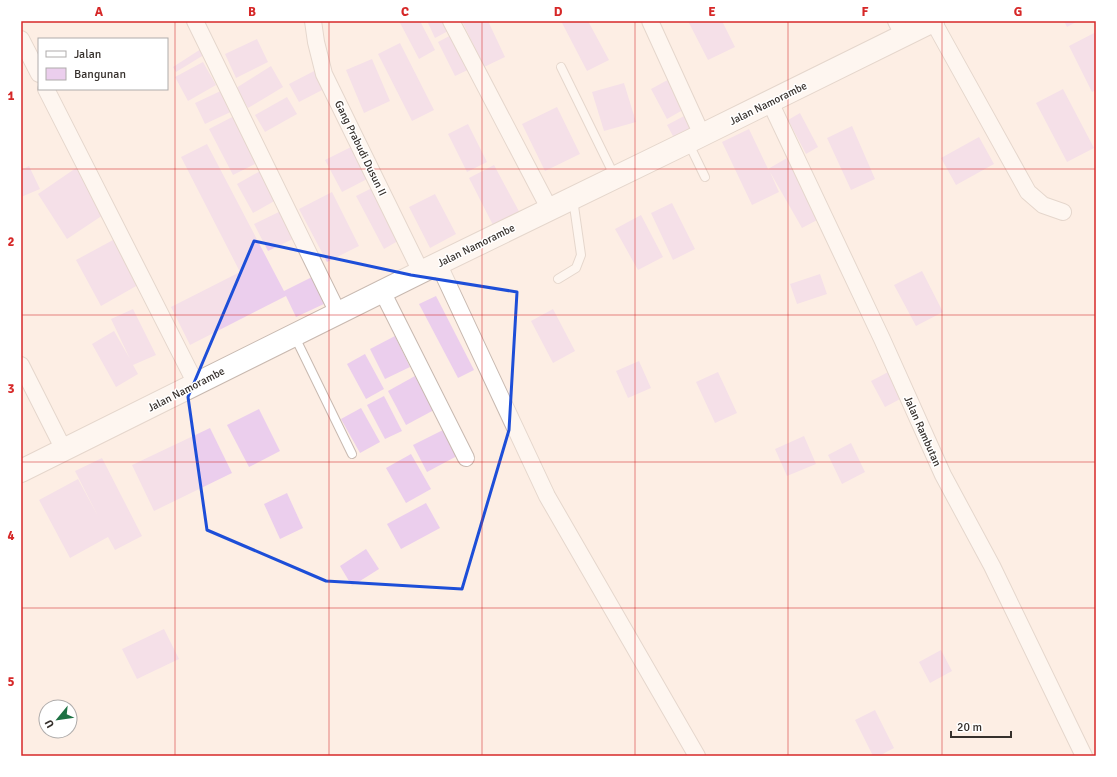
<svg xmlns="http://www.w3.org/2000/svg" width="1117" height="777" viewBox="0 0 1117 777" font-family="Signika,sans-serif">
  <rect width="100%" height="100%" fill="#fdeee4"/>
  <!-- building -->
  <g fill="#ebceed">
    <polygon points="399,21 420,21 435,50 419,59"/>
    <polygon points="427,21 446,21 450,30 435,38"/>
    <polygon points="462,21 488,21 505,57 484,67"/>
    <polygon points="561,21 588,21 609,60 587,71"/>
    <polygon points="688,21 722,21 735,47 708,60"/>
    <polygon points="1064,21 1078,21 1067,27"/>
    <polygon points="1096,32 1096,90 1092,92 1069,46"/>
    <polygon points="455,33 472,68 455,76 438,42"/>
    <polygon points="257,39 268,62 236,78 225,54"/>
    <polygon points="400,43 434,110 412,121 378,54"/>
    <polygon points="204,47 207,53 176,72 173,67"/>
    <polygon points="372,59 390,101 364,113 346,70"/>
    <polygon points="203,62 216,85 188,101 175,77"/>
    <polygon points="271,66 283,87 248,108 236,88"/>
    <polygon points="316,70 326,88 299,102 289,84"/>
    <polygon points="673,77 688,107 667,119 651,89"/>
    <polygon points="624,83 636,122 604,131 592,92"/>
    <polygon points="227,88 237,109 205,124 195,103"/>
    <polygon points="1063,89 1094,148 1067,162 1036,103"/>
    <polygon points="287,97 297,114 265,132 255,115"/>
    <polygon points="557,107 580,154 545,171 522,124"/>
    <polygon points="800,113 818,147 806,154 788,120"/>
    <polygon points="238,114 261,161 233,175 209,129"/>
    <polygon points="686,115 693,128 674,138 667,125"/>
    <polygon points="468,124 487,162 467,172 448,134"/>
    <polygon points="852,126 875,179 851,190 827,138"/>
    <polygon points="749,129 768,169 787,158 821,218 802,228 770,172 779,192 752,205 722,142"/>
    <polygon points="979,137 994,164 956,185 941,158"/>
    <polygon points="207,144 284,291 314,276 326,303 296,317 286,296 190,345 171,307 240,272 181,157"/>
    <polygon points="355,145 371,177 342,192 325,160"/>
    <polygon points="494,165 521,215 495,229 469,178"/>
    <polygon points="29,166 40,189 21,197 21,170"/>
    <polygon points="76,168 106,213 67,239 38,194"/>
    <polygon points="262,170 278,199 253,213 237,184"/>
    <polygon points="376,186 403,238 384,249 356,196"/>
    <polygon points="332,192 359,246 327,262 299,209"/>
    <polygon points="435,194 456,234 430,248 409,207"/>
    <polygon points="672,203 695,249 673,260 651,213"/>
    <polygon points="283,210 297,237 268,251 254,224"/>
    <polygon points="641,215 663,257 638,270 615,229"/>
    <polygon points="113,240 138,285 101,306 76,260"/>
    <polygon points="922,271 943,312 916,326 894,285"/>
    <polygon points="820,274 827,294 797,304 790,284"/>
    <polygon points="436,296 474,370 458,378 419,304"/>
    <polygon points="133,309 156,355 133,365 138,374 116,387 92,344 114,331 130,359 111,319"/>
    <polygon points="553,309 575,351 553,363 531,321"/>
    <polygon points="395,336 410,367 385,379 370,349"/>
    <polygon points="365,354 384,389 366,399 347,364"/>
    <polygon points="639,361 651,388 628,398 616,371"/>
    <polygon points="892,370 906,396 885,407 871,381"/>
    <polygon points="718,372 737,413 715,423 696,382"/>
    <polygon points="415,376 434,410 406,425 388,391"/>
    <polygon points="384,396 402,431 385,439 367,405"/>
    <polygon points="361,408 380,442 360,453 341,419"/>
    <polygon points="259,409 280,451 249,467 227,425"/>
    <polygon points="210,428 232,473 154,511 132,465"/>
    <polygon points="443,430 457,456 427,472 413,445"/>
    <polygon points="804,436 816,464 787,476 775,449"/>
    <polygon points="851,443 865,472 842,484 828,455"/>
    <polygon points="411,454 431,489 406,503 386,468"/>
    <polygon points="102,458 142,536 115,550 108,537 70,558 39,500 78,479 99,518 75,471"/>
    <polygon points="287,493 303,528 280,539 264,504"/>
    <polygon points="426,503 440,528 401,549 387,524"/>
    <polygon points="366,549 379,569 352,586 340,566"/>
    <polygon points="164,629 179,659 137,679 122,649"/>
    <polygon points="941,650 952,671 930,683 919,662"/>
    <polygon points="875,710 894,748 879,756 873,756 855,720"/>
  </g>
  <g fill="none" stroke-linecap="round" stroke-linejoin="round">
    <!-- lane casing -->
    <g stroke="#c8b9b0" stroke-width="10">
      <g id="lane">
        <polyline points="561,67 615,177"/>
        <polyline points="688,142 705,177"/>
        <polyline points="558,279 576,268 581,255 573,199"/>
        <polyline points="294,335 352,454"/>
      </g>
    </g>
    <!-- street casing -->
    <g stroke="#c8b9b0" stroke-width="18">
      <g id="street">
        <polyline points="195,21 338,313"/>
        <polyline points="313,21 316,42 324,74 421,272"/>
        <polyline points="451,21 550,210"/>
        <polyline points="650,21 702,135"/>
        <polyline points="896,21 903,35"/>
        <polyline points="933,21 1028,192 1043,205 1063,212"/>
        <polyline points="21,39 39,74"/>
        <polyline points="46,89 196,384"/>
        <polyline points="770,102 882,339 943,475 992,566 1084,756"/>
        <polyline points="438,263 547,496 697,756"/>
        <polyline points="382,291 466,458"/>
        <polyline points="21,365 64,450"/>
      </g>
    </g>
    <!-- secondary casing -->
    <g stroke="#c8b9b0" stroke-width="24">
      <polyline id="secondary" points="21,471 421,272 688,142 933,21"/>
    </g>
    <!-- lane -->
    <use href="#lane" stroke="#fff" stroke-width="8"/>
    <!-- street -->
    <use href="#street" stroke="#fff" stroke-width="16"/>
    <!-- secondary -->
    <use href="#secondary" stroke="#fff" stroke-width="22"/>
  </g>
  <!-- marked area -->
  <path d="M0 0H1117V777H0ZM254 241 411 275 517 292 509 430 462 589 326 581 207 530 188 397Z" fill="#fdeee4" fill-opacity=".55" fill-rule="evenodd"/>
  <path fill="none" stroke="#1d4ed8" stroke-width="3" stroke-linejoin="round" d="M254 241 411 275 517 292 509 430 462 589 326 581 207 530 188 397Z"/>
  <!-- grid -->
  <path fill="none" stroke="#d62828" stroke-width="1" stroke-opacity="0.55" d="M175 21V756M329 21V756M482 21V756M635 21V756M788 21V756M942 21V756M21 169H1096M21 315H1096M21 462H1096M21 608H1096"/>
  <g text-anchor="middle" stroke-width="3" stroke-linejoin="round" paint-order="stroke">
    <!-- street labels -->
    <g font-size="11" fill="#36302c" stroke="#fff">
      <text transform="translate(768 103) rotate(-26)" y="4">Jalan Namorambe</text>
      <text transform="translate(361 148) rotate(64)" y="4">Gang Prabudi Dusun II</text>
      <text transform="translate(476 245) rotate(-26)" y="4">Jalan Namorambe</text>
      <text transform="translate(186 389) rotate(-27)" y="4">Jalan Namorambe</text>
      <text transform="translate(923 431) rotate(66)" y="4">Jalan Rambutan</text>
    </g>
  </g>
  <!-- border -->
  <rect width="1117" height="777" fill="none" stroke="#ffffff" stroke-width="44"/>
  <!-- legend -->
  <rect x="38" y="38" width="130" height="52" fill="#ffffff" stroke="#afacab"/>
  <rect x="46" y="51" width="20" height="6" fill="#ffffff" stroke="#afacab"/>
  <text x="74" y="58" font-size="12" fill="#36302c">Jalan</text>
  <rect x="46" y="68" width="20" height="12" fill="#ebceed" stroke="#afacab"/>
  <text x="74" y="78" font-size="12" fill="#36302c">Bangunan</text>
  <!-- north arrow -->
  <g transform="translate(58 719) rotate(241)"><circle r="19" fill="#ffffff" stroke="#afacab"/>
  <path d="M0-3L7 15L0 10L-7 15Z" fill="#1e7244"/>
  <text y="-6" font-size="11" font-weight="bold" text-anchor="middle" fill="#36302c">U</text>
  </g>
  <!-- scale -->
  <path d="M951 731v6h60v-6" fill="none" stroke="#36302c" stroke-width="2"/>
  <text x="957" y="731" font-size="12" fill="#36302c" stroke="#ffffff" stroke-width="3" paint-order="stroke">20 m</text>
  <rect x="22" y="22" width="1073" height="733" fill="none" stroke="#d62828" stroke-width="1.5"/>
  <g font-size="13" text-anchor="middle" font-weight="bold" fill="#d62828">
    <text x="99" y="16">A</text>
    <text x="252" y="16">B</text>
    <text x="405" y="16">C</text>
    <text x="558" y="16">D</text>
    <text x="712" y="16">E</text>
    <text x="865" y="16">F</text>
    <text x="1018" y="16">G</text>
    <text x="11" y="100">1</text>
    <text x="11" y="246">2</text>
    <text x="11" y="393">3</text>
    <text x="11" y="540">4</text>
    <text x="11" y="686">5</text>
  </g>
</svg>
